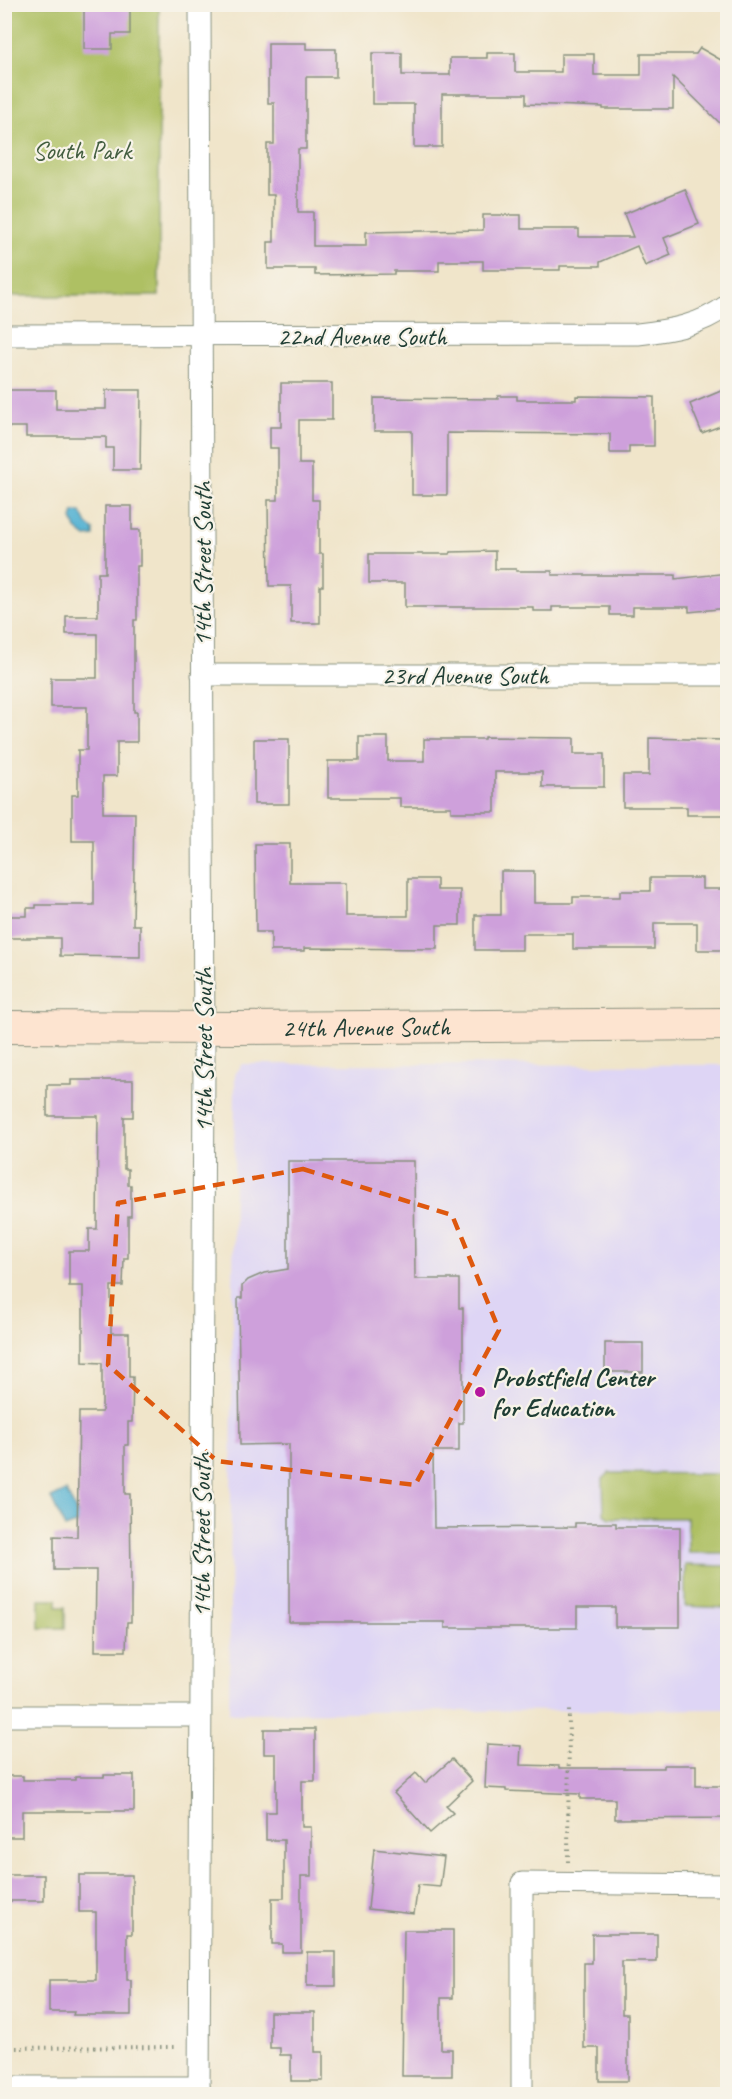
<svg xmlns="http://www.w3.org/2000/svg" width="732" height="2099" viewBox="0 0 732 2099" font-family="Caveat,sans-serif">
  <rect width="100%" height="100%" fill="#f7f3e8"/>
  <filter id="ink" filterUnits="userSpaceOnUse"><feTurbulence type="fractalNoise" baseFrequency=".0167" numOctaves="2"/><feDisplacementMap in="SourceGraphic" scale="12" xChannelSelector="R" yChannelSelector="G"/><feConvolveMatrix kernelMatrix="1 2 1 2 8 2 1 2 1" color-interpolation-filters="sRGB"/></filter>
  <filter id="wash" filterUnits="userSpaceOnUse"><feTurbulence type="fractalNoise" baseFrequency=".008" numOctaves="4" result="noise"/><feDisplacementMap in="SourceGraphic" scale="24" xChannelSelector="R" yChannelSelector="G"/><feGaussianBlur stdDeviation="1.35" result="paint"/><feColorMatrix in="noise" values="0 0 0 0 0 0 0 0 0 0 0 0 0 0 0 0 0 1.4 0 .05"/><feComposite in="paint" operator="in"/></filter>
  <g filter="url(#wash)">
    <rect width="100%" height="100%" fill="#f0e5ca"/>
    <!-- built -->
    <polygon fill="#ded5f5" points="243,1064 727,1065 727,1709 229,1713 235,1074"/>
    <!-- green -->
    <g fill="#aec064" stroke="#667e4c" stroke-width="1.5">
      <rect x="5" y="5" width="154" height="291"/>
      <polygon points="609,1473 727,1474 727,1553 688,1553 687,1518 610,1518 604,1514 603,1479"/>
      <polygon points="685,1565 727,1566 727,1608 685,1606"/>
      <polygon points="39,1599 57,1599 57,1607 65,1607 65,1628 39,1628"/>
    </g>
    <!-- water -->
    <g fill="#54b2d3" stroke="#3a7884" stroke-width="1.5">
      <polygon points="74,512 81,512 87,524 94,530 94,536 86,537 76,529 72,519"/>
      <polygon points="66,1491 81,1522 65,1528 51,1498"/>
    </g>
    <g id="blocks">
      <!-- building -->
      <g fill="#cea0db">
        <polygon points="84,5 130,5 130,34 112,34 112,49 84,49"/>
        <polygon points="268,43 306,43 306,49 336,49 336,77 306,77 306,149 298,149 298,212 313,212 313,246 366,246 366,232 483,230 483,215 521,215 521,229 579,229 579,237 633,237 624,214 685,189 699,224 664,238 671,255 645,266 637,246 600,262 600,266 560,266 560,270 483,270 483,261 439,261 439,271 394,271 394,274 315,275 315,269 268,269 268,242 274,242 274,195 267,195 267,144 274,144 274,103 268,103"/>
        <polygon points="700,48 728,64 728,131 673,77 673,109 603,109 603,107 526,104 526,94 442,94 442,147 414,147 414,104 372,104 372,53 402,53 402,75 450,75 450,58 487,58 487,53 515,53 515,72 561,72 561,54 594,54 594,75 641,75 641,54 696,54"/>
        <polygon points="281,383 332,383 332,420 299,420 299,464 312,464 312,500 319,500 319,554 323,554 323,586 320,586 320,623 291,623 291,586 269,586 268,500 278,500 278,448 270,448 270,427 281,427"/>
        <polygon points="728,388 728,423 702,433 690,404"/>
        <polygon points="4,390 56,390 56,409 106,409 106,390 141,390 140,470 113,470 113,448 106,448 106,437 26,437 26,427 4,427"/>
        <polygon points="498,396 517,396 517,400 576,400 576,396 654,397 654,446 629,446 629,453 610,453 610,434 447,433 447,495 412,495 412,431 374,431 374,398 498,399"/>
        <polygon points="105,506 132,506 132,530 140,530 140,566 137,566 137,620 134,620 134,712 137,712 137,742 117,742 117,776 103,776 103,813 135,813 133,925 140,925 140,957 60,956 60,938 4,938 4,916 27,916 27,908 36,908 36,905 94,905 94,841 72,841 72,795 78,795 78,750 87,750 87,707 51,707 51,678 97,678 97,634 66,634 66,616 98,616 98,573 105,573"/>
        <polygon points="495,551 495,569 516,569 516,571 552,571 552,575 675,575 675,579 728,573 728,608 689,612 689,607 633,607 633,615 610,615 610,607 552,607 552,611 533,611 533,607 405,607 405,583 369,583 369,554 450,554 450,552"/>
        <polygon points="359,737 388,737 388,761 424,761 424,739 484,739 484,737 574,738 574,754 604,754 604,787 542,787 542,772 495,772 495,812 451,812 451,807 400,807 400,798 328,798 328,761 359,761"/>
        <polygon points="649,738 723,740 723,785 728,785 728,815 687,815 687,807 623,807 623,775 649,775"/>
        <rect x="254" y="739" width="35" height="65"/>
        <polygon points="255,844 290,844 290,883 346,883 346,916 408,916 408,879 437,879 437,890 460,890 460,925 437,925 437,949 304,948 304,951 271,951 271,932 256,932"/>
        <polygon points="501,871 534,871 534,903 573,903 573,897 620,897 620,891 650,891 650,878 702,878 702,889 728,889 728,925 725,925 725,950 697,950 697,923 654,923 654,949 573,949 573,934 522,934 522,950 475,950 475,915 501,915"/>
        <polygon points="71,1080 133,1080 133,1117 124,1117 124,1169 128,1169 128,1185 131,1185 131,1216 128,1216 128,1258 124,1258 123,1286 111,1286 111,1333 129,1333 129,1377 133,1377 132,1422 128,1422 128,1445 125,1445 125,1494 130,1494 131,1578 131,1622 127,1622 126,1651 95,1651 96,1570 54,1570 54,1536 77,1537 79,1412 102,1412 102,1363 83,1362 83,1286 69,1286 69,1251 89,1251 89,1229 97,1229 98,1116 47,1116 47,1085 71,1085"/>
        <polygon points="288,1161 414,1161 415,1279 459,1279 459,1308 463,1308 463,1423 459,1423 459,1451 433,1451 434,1528 575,1527 575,1523 616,1523 616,1527 680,1527 680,1627 615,1627 615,1607 577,1607 577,1628 445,1628 445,1622 289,1622 289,1444 240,1445 238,1298 242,1298 242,1286 248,1280 264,1273 288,1269"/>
        <rect x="605" y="1343" width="38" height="29"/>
        <polygon points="264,1729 315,1729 315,1781 302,1781 302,1827 311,1827 311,1876 301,1876 301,1952 282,1952 282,1944 272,1944 272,1898 284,1898 284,1840 266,1840 266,1812 276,1812 276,1754 264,1754"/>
        <polygon points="487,1744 521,1746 520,1765 559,1766 559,1768 664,1768 664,1765 696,1765 696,1786 728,1786 728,1818 615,1819 615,1799 580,1799 580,1794 506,1791 506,1789 485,1788"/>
        <polygon points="452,1759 472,1781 446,1806 453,1813 430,1833 394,1793 416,1773 425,1783"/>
        <polygon points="104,1775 134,1775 134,1811 22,1811 22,1837 4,1837 4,1776 23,1776 23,1780 75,1780 75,1777 104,1777"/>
        <polygon points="374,1849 444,1857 440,1887 418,1885 414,1914 368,1909"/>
        <rect x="4" y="1875" width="40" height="26"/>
        <polygon points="79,1875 132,1875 132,1934 127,1934 127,1980 131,1980 131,2015 73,2015 74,2012 49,2012 49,1980 96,1980 96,1912 79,1912"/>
        <polygon points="404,1930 453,1930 453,1998 441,1998 441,2049 452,2049 452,2076 402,2076"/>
        <polygon points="592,1934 657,1934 657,1962 622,1962 622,2014 628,2014 628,2081 599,2081 599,2048 584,2048 584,1963 592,1963"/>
        <rect x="307" y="1952" width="29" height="34"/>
        <polygon points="270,2012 315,2012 315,2052 323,2052 323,2081 291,2081 291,2055 280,2055 280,2048 270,2048"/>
      </g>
    </g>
  </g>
  <g filter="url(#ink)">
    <use href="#blocks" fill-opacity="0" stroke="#88917f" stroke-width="1.5"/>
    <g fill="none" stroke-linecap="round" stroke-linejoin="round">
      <!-- street casing -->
      <g stroke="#88917f" stroke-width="23">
        <g id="street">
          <path d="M4 335 638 334C672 330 699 326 728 305"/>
          <polyline points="202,675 728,675"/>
          <polyline points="4,1716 200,1716"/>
          <polyline points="4,2087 199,2087"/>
          <polyline points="199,2094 204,1062 200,4"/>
          <polyline points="522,2094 522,1883 728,1885"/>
        </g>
      </g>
      <!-- secondary casing -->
      <g stroke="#88917f" stroke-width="34">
        <g id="secondary">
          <path id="s1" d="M4 1027 238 1028 728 1024"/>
        </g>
      </g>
      <!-- path -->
      <g stroke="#88917f" stroke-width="4" stroke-dasharray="1.5 4.5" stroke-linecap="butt">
        <polyline points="568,1862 569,1710"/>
        <polyline points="4,2048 178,2047"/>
      </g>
      <!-- street -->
      <use href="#street" stroke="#fff" stroke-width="21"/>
      <!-- secondary -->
      <use href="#secondary" stroke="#fde4d0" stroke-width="32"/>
    </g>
  </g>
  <!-- marked area -->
  <path fill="none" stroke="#de580e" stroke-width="4.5" stroke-dasharray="12 8" stroke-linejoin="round" d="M303 1169 452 1215 499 1330 415 1485 217 1461 108 1365 118 1203Z"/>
  <!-- markers -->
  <circle fill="#b5179e" stroke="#f7f3e8" stroke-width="2" cx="480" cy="1392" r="6"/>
  <g text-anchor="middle" stroke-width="4.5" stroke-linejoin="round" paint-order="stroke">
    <!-- park labels -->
    <g font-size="26" fill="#435e40" stroke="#f7f3e8">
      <text x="82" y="159">South Park</text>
    </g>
    <!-- street labels -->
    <g font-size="26" fill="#1f3d34" stroke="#f7f3e8">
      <text x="362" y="345">22nd Avenue South</text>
      <text transform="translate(202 564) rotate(-90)" y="9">14th Street South</text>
      <text x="465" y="684">23rd Avenue South</text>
      <text dy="9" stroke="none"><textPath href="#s1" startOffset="362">24th Avenue South</textPath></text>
      <text transform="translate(203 1050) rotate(-90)" y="9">14th Street South</text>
      <text transform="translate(201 1535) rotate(-90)" y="9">14th Street South</text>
    </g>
    <!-- poi labels -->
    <g font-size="26" font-weight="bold" fill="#1f3d34" stroke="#f7f3e8" text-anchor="start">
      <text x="492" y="1386">Probstfield Center<tspan x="492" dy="30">for Education</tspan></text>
    </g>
  </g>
  <!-- margin -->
  <rect width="732" height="2099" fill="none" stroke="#f7f3e8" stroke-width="24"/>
</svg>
